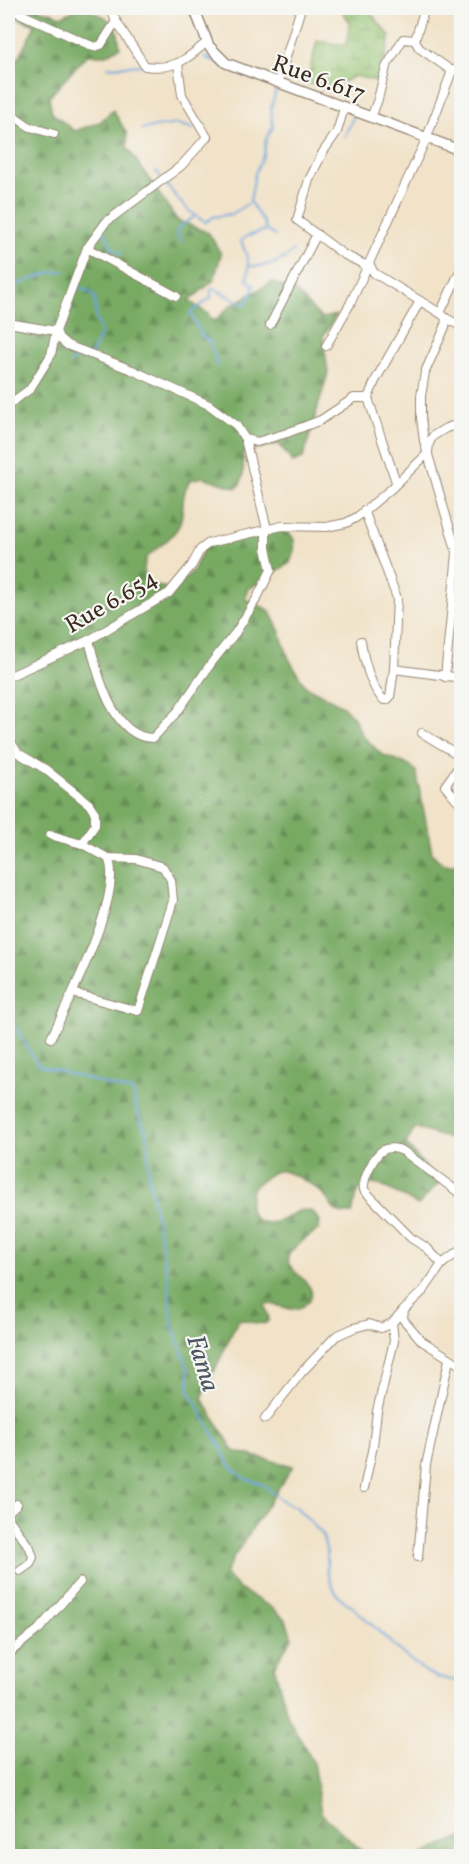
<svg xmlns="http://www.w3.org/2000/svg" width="469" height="1864" viewBox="0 0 469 1864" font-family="Vollkorn,serif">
  <defs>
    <pattern id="forest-firs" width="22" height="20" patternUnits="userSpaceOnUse" patternTransform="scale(1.5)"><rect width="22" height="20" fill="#78aa64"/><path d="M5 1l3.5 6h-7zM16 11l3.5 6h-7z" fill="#648b52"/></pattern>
    <pattern id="wetland-marsh" width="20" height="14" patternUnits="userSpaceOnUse" patternTransform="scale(1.5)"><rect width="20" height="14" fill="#96c472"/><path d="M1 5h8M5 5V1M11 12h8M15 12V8" fill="none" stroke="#7c9f5d"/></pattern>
  </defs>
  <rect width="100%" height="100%" fill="#f6f6f2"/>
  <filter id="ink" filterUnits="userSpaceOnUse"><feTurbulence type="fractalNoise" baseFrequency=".0167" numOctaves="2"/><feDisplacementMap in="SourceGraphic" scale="12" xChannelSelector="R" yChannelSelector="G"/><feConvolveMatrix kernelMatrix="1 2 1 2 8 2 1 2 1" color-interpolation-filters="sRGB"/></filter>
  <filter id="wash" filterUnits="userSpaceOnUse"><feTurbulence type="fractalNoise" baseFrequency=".008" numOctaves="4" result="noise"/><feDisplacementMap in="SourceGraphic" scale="24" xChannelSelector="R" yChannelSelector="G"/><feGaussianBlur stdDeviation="1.35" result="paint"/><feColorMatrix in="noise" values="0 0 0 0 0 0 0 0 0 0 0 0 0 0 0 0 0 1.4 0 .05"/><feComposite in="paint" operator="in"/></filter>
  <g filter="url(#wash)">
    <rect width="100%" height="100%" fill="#f1e2c8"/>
    <!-- forest -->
    <g fill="url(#forest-firs)" stroke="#5a6a41" stroke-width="1.5">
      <path d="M8 8H36L62 16 79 8H84L105 17 117 28 120 47 106 55H87L49 97 52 113 75 131 100 122 113 110 127 134V147L177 220 209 233 221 254 214 280 189 301 208 314 214 322 230 306 272 282 295 291 321 318 337 315 323 336 328 373 303 458 293 462 279 444 251 450 243 454C243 464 246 482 236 488L203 477 191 480C180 492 185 509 180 523 175 537 157 547 146 558 139 582 153 588 174 588L193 571 205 546C219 543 233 539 246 536 272 530 307 521 290 563L247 590 245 599 269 610 279 630 289 659 305 686 343 706 354 718 362 735 381 754 411 766 416 771 432 853C440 864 448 868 461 861L462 1113 457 1119 461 1124 462 1143 415 1128 406 1144 439 1183 418 1205C406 1199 374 1176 362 1187 355 1193 354 1206 352 1214 332 1216 333 1205 323 1194 316 1186 287 1169 277 1171 269 1173 260 1182 253 1187 245 1209 251 1229 279 1221 290 1218 297 1207 310 1211 315 1213 317 1217 320 1221L319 1229C311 1235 290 1248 288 1257 284 1272 325 1285 307 1303 303 1306 299 1309 294 1309 284 1309 277 1303 266 1304L265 1306 269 1319 266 1323C253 1326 249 1318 238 1320L202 1398 234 1451 293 1466 233 1558 225 1574 239 1589 271 1607 286 1620 292 1638 274 1666 288 1717 313 1762 321 1813 362 1851 382 1856H8V60L18 59 35 25 8 14Z"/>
      <polygon points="461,1836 461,1856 419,1856 461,1837"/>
    </g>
    <!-- wetland -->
    <polygon fill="url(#wetland-marsh)" stroke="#687748" stroke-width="1.5" points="340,8 368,8 368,10 390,36 380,82 355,76 327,90 307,83 317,41 346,45 350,22"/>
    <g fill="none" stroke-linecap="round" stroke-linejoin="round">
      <!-- stream -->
      <g stroke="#6da5dc" stroke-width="2">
        <polyline points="108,67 143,65"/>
        <polyline points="142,129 177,124 194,129"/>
        <polyline points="344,138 355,113"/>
        <polyline points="156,171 161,177"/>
        <path d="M165 182C176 197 188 214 206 222L213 217 232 214 250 202 255 173 264 154 266 139 273 127 271 109 277 86C251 80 229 69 205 57"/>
        <polyline points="250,202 264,223 266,230 275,236"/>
        <polyline points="104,230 112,248 122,254"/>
        <polyline points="181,242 177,233 178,228 195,216"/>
        <path d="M249 266C266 267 282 263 293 251"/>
        <polyline points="8,288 49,273 65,271"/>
        <polyline points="71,363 73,359 90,358 101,332 96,318 95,299 92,293 76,286"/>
        <path d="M218 367 210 342 202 336 190 313 211 298V290L213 288 245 305 252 293 254 285 247 280C251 265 247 255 241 241L245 237 266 230"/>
        <polyline points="8,1015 38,1065 133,1092 136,1109 147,1134 149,1179 168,1279 172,1325 189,1371 189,1391 223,1451 228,1463 243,1478 262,1484 284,1502 296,1507 322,1534 327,1552 327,1571 331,1584 338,1596 354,1608 404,1655 426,1672 437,1677 462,1682"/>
      </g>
    </g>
  </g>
  <g filter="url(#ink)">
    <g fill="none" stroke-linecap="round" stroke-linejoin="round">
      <!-- minor casing -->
      <g stroke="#968673" stroke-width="10">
        <g id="minor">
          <polyline points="8,8 94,47 101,45 116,21"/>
          <path d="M110 8 116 21 145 66C175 70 186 60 207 42"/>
          <polyline points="415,40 419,48 452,71"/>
          <polyline points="278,83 301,8"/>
          <polyline points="371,118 378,99 386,67 403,39 415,40 425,8"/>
          <polyline points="8,121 17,118 30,127 54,134"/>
          <polyline points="87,248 176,296"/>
          <polyline points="440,313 462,267"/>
          <polyline points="446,318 462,327"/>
          <polyline points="8,323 56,331 59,338 67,345 132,370 209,405 236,425 245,439 267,529"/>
          <polyline points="270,325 317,234"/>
          <polyline points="326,346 350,304 369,263 365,265 343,254 297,220 309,180 323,152 337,132 344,108"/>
          <polyline points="8,405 30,389 51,355 56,331 87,248 106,222 181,166 207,137 182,95 178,63"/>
          <polyline points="245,439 257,442 287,433 321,420 354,398 368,398"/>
          <polyline points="396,482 368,398 375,381 420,301"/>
          <path d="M89 640C97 672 112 738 153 738L178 711 212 662 236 632 257 598 271 570 266 548V530"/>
          <path d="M361 641C363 657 371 690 384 700H387L390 697 394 669 397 598 364 510"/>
          <polyline points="394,669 462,678"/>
          <polyline points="8,677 89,640 169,593 192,565 200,550 209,543 282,526 326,527 346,523 357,517 391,489 428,453 429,443 433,436 446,428 462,423"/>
          <polyline points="445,677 457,553 424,441 421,418 421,396 425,372 445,327 446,318 440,313 374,273 369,263 427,137 452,71 462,66"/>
          <polyline points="422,733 462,757"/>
          <polyline points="8,738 18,753 45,769 89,804 95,813 95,825 82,844"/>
          <polyline points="462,762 445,786 462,805"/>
          <polyline points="50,835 82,844 108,858 136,859 163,867 171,880 173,901 138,1011 73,993"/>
          <path d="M51 1038C67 1004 125 892 108 858"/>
          <polyline points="462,1249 442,1264 424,1290 404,1309 403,1319 422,1341 462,1366"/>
          <path d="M442 1264 427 1248 411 1238 364 1190C362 1180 374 1155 383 1150 389 1147 397 1148 403 1151L462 1195"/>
          <polyline points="265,1419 301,1373 336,1336 354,1328 369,1324 381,1328 392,1323 404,1309"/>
          <polyline points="364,1488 373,1446 377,1411 394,1341 392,1323"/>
          <polyline points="8,1512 17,1504"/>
          <polyline points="8,1518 30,1548 33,1557 30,1564 20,1571"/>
          <polyline points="418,1557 426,1465 449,1360"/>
          <polyline points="8,1654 39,1629 80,1582"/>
        </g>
      </g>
      <!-- tertiary casing -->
      <g stroke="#968673" stroke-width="12">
        <polyline id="tertiary" points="194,8 209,46 226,63 462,151"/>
      </g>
      <!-- minor -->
      <use href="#minor" stroke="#fff" stroke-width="8"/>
      <!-- tertiary -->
      <use href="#tertiary" stroke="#fff" stroke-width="9"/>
    </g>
  </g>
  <g text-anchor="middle" stroke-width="4.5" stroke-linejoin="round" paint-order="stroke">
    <!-- street labels -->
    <g font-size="24" fill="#3b2a1e" stroke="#f6f6f2">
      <text transform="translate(319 78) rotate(20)" y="8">Rue 6.617</text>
      <text transform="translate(111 601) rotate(-30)" y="8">Rue 6.654</text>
    </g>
    <!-- water labels -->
    <g font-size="26" font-style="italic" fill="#4c5560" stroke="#f6f6f2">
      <text transform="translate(204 1363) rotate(73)" y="9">Fama</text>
    </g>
  </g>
  <!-- margin -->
  <rect width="469" height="1864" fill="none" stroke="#f6f6f2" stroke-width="30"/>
</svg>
